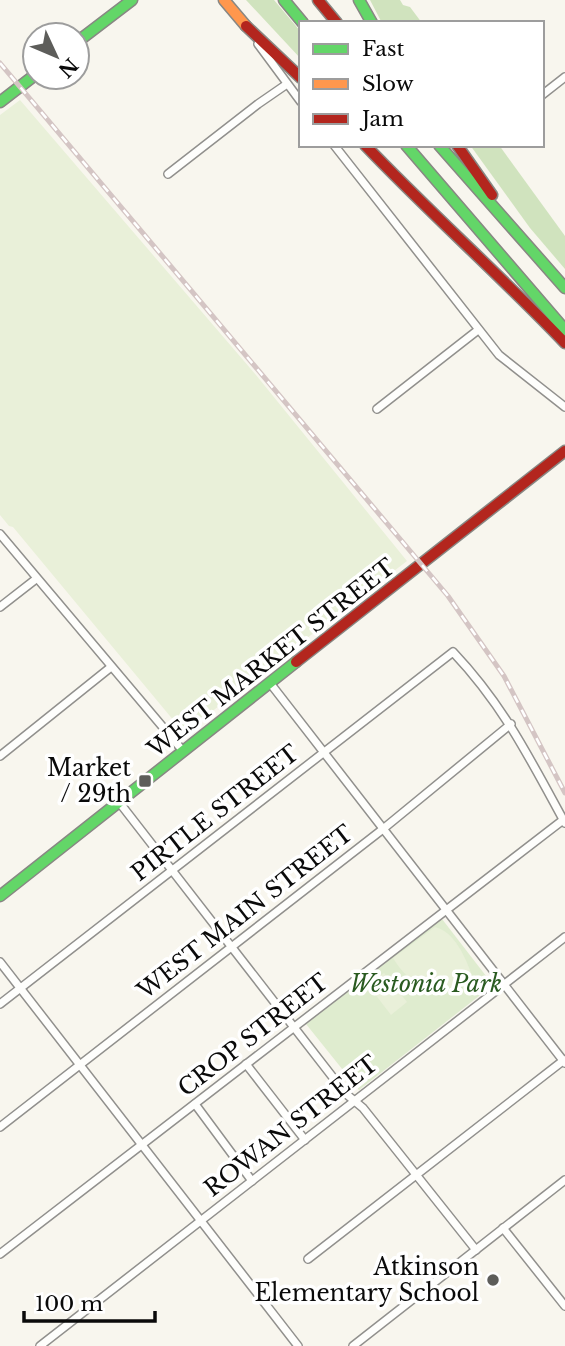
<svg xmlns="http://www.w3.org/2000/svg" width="565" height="1346" viewBox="0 0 565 1346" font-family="'Libre Baskerville',serif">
  <rect width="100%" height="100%" fill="#f8f6ee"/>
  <!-- green -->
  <polygon fill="#dfeccf" points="442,919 493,985 359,1090 306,1024"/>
  <!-- forest -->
  <g fill="#d0e3be">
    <polygon points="246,0 274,0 301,32 301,59"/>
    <polygon points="370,0 400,0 403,5 410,7 422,23 382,23"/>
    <polygon points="470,145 499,145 565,236 565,269 530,228"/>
  </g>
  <!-- pitch -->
  <g fill="#e9f0d9">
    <polygon points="20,100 256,375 407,561 184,733 13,527 9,526 0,515 0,115"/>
    <path d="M435 927C455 932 465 957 472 975 466 979 459 984 453 987 427 998 405 978 393 958Z"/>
    <polygon points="384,973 407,1002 391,1015 368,985"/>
  </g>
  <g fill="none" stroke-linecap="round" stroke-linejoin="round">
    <!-- street casing -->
    <g stroke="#91908d" stroke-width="10">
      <g id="street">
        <polyline points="258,44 301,102"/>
        <polyline points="542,95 565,77"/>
        <polyline points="334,145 499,355 565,407"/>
        <polyline points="168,174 258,104 287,84"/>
        <polyline points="377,409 478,330"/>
        <polyline points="0,534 183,751"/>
        <polyline points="0,607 36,579"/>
        <polyline points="270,683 565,1063"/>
        <polyline points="0,756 111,667"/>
        <polyline points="119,802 345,1093 363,1108 476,1250"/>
        <polyline points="0,962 298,1346"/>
        <path d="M0 1004 453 652C504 706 530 759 565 823"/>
        <polyline points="246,1064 305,1140"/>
        <polyline points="195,1104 252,1181"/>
        <polyline points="0,1127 383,829 511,724"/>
        <polyline points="503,1228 565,1306"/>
        <polyline points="0,1254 563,820"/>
        <polyline points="308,1259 564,1060"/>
        <polyline points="40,1346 565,937"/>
        <polyline points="353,1346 565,1180"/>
      </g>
    </g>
    <!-- fast casing -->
    <g stroke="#888783" stroke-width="13">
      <g id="fast">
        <polyline points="284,0 303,23"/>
        <polyline points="359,0 372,23"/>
        <polyline points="77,42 132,0"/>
        <polyline points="0,102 35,75"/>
        <polyline points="406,145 565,330"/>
        <polyline points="439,145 565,288"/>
        <polyline points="0,896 296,662"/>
      </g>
    </g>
    <!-- slow casing -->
    <g stroke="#888783" stroke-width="13">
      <polyline id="slow" points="224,0 246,26"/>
    </g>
    <!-- jam casing -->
    <g stroke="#888783" stroke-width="13">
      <g id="jam">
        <polyline points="318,0 337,23"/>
        <polyline points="246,26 301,78"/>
        <path d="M365 145C430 213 500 275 565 343"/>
        <polyline points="457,145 492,195"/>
        <polyline points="296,662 565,451"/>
      </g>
    </g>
    <!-- street -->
    <use href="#street" stroke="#fefefc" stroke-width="7"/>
    <!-- fast -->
    <use href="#fast" stroke="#63d668" stroke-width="10"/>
    <!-- slow -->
    <use href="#slow" stroke="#ff974d" stroke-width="10"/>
    <!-- jam -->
    <use href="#jam" stroke="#b3261e" stroke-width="10"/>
    <!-- rail casing -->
    <g stroke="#d4c5c4" stroke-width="5">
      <polyline id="rail" points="0,63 448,596 504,676 565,793"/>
    </g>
    <!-- rail -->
    <use href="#rail" stroke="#fff" stroke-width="2.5" stroke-dasharray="8" stroke-linecap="butt"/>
  </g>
  <!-- markers -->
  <g fill="#5d5d5a" stroke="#fff" stroke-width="2.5">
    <rect x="138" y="774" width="14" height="14" rx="3.5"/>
    <circle cx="493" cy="1280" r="7"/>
  </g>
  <g text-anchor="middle" stroke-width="7" stroke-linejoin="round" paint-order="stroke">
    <!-- street labels -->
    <g font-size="23" fill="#0a0a0a" stroke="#fff">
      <text transform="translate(271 658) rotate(-38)" y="8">WEST MARKET STREET</text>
      <text transform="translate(215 813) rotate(-38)" y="8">PIRTLE STREET</text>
      <text transform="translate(245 912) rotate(-38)" y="8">WEST MAIN STREET</text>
      <text transform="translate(253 1035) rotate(-38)" y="8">CROP STREET</text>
      <text transform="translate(291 1126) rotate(-38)" y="8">ROWAN STREET</text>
    </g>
    <!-- poi labels -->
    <g font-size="23" fill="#0a0a0a" stroke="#fff" text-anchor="end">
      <text x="131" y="776">Market<tspan x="131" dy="26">/ 29th</tspan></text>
      <text x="479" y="1275">Atkinson<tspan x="479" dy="26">Elementary School</tspan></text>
    </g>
    <!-- park labels -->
    <g font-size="23" font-style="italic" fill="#2a5b21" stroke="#fff">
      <text x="426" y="992">Westonia Park</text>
    </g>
  </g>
  <!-- legend -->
  <rect x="299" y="21" width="245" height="126" fill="#ffffff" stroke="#9d9d9d" stroke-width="2"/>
  <rect x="313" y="44" width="35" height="10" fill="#63d668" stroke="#9d9d9d" stroke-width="2"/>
  <text x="362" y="56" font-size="21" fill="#0a0a0a">Fast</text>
  <rect x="313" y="79" width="35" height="10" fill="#ff974d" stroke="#9d9d9d" stroke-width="2"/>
  <text x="362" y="91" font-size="21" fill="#0a0a0a">Slow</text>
  <rect x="313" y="114" width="35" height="10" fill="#b3261e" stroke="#9d9d9d" stroke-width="2"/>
  <text x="362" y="126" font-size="21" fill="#0a0a0a">Jam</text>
  <!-- north arrow -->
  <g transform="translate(56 56) rotate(134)"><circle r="33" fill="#ffffff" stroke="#9d9d9d" stroke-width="2"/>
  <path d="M0-5L12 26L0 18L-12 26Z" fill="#5d5d5a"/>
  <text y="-10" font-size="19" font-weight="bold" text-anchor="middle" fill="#0a0a0a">N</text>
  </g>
  <!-- scale -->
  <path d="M24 1311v10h131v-10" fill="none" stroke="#0a0a0a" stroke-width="3.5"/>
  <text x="35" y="1311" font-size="21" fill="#0a0a0a" stroke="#ffffff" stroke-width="5" paint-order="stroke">100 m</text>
</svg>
